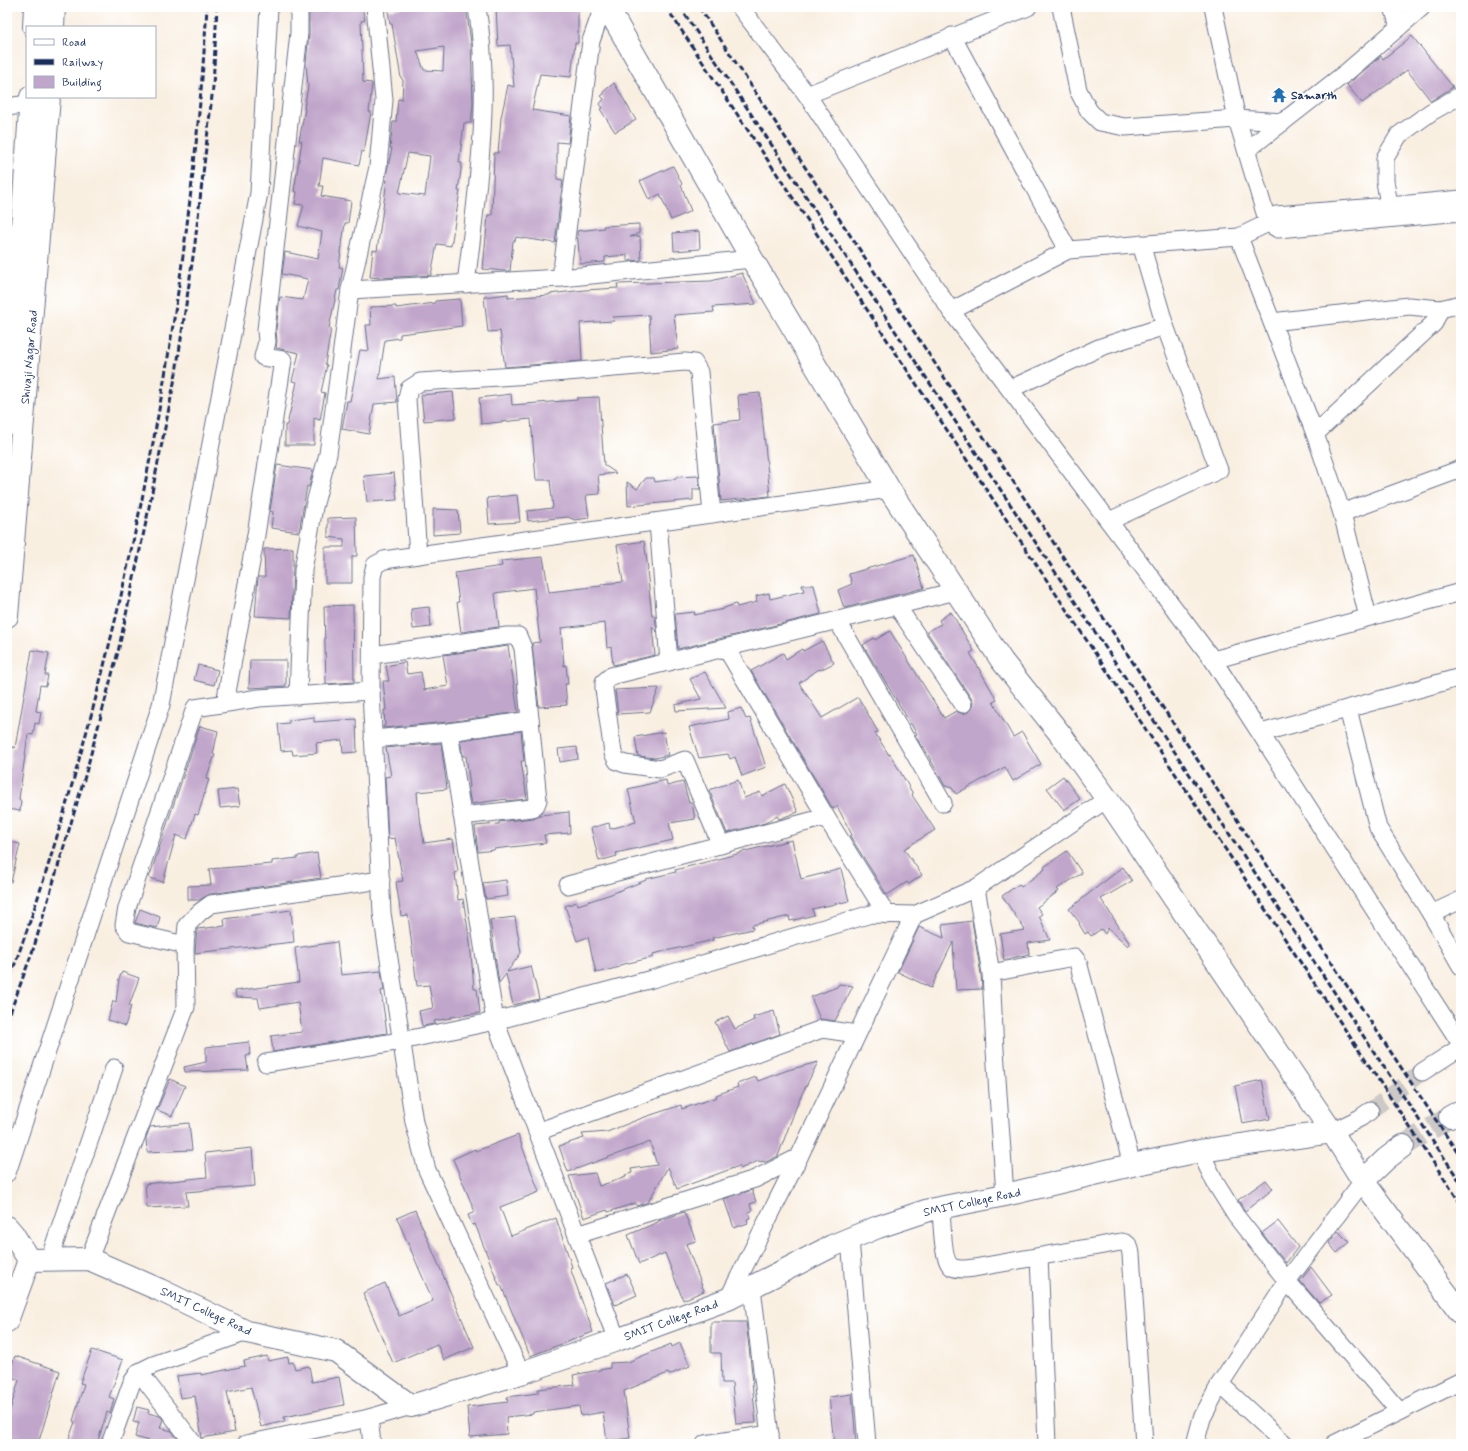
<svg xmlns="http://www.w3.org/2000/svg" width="1468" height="1451" viewBox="0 0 1468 1451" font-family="Mynerve,sans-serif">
  <rect width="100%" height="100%" fill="#fff"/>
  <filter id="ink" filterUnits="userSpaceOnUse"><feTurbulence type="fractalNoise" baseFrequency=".025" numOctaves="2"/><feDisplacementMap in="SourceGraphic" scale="8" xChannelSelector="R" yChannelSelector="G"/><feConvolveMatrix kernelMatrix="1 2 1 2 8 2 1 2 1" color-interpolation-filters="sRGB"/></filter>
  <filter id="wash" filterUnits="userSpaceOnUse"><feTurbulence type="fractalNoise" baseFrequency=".012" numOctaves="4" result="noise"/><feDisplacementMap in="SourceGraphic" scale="16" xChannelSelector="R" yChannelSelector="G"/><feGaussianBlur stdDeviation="0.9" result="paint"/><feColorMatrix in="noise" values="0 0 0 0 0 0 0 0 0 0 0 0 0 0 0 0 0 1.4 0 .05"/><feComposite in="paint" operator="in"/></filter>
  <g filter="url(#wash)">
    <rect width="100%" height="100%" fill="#f9efe1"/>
    <g id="blocks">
      <!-- building -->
      <g fill="#c1a6cb" fill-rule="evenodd">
        <polygon points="352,7 362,7 365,20 361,21 363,82 372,83 369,112 371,112 364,152 362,151 359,165 323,158 319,186 323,186 321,196 351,201 348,223 345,223 339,267 343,268 339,290 337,290 329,328 331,329 325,364 327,365 321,392 325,393 320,420 314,418 314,445 285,445 285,425 287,425 297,382 292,381 299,353 276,348 277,341 276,330 280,297 303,300 308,279 282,274 285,252 318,259 322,232 298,226 304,205 295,204 297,192 294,191 302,141 299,141 305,109 304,108 308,87 306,63 309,34 309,11 323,9 323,12"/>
        <path d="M405 7H466L471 43 473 104 471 123H464L459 163H462L458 191H460L451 246 437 244 431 275 381 278 370 277 373 250 377 251 387 180H385L392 148H390L393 122H396L398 99 402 100 403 80 401 78 392 24H390L388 10ZM444 47 443 71 424 70 417 51ZM408 153 430 156 425 196 399 193Z"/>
        <polygon points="496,7 578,7 578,43 575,43 571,77 540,74 532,110 571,116 568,143 557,142 557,179 563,180 555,243 516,237 515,241 513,241 510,271 504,271 483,269 488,215 492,215 494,153 498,153 501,118 508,85 514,87 510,45 498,46"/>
        <polygon points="1412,36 1453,87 1431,101 1407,70 1362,103 1347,85 1381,56 1383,59"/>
        <polygon points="614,83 636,120 615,132 600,109 603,108 600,104 604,99 601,96 604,94 603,92"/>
        <polygon points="673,166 682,184 681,185 691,211 671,220 660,194 649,200 640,181"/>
        <polygon points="639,224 639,233 630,237 640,236 641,260 627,261 627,255 605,257 605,262 580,264 577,231 604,228 603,226"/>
        <polygon points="699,231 700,249 674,251 673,233"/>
        <polygon points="742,273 756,304 713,307 714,312 674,315 678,349 651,352 649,315 613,317 614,321 580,323 582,361 505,367 500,331 488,332 484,297 508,294 508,298 549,295 549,294 585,290 618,288 617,284 711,281"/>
        <polygon points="460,299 462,326 400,334 400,338 385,340 379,379 395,377 397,402 374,404 369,434 342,429 347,401 350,401 360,350 369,351 366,325 371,325 370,307 396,306 396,308 435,303 435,301"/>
        <polygon points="453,392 456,418 424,421 421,395"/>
        <polygon points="760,393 770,496 721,501 714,423 740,420 738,395"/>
        <polygon points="511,394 512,405 577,400 577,398 599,397 604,465 616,473 598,475 600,494 586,495 589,518 575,520 568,517 528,521 527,511 553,508 550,480 536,480 531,419 481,424 479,398"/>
        <polygon points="277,465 313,470 309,487 307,486 299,532 271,528 273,512 270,511"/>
        <polygon points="394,473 397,500 367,502 364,476"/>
        <polygon points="698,476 700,489 693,489 693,500 628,506 627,482 637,489 646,478 654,478 655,482 676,479 676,477"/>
        <polygon points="517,495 520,522 489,524 487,498"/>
        <polygon points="433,509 458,510 460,533 433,535"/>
        <polygon points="356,517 357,556 352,556 352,583 325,583 325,547 344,547 344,539 328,537 328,518"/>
        <polygon points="644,541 648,569 647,570 652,616 655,616 657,632 652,627 655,655 613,665 611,647 607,648 605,623 561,628 564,666 566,665 568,684 565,684 567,705 539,707 532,643 540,642 534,588 495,593 499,627 461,632 457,602 459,602 455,573 502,566 501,561 543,557 549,592 601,586 601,584 623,582 617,545"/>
        <polygon points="293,548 293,568 291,618 255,616 258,577 265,577 264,549"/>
        <polygon points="914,555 924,588 844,608 838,590 852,584 849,574"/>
        <polygon points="802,585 814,585 821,614 678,649 675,614 695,612 694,615 724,609 724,608 736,604 737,607 757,602 756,596 769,593 770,599 804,591"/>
        <polygon points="353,605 354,682 326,684 324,606"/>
        <polygon points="429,607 431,627 413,629 411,609"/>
        <polygon points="951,612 974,651 970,653 997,700 993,702 1013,737 1022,732 1041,764 1013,781 1005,767 956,794 952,788 945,786 923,746 922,747 915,735 917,734 863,645 874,638 875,640 890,631 944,718 956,711 963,714 968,712 972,708 973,703 971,698 927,632 941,624 939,620"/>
        <polygon points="822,641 834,663 820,670 819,669 799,683 822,718 858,697 878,732 875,733 889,755 890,754 913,794 912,795 935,830 904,849 922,875 909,884 907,882 887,895 850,836 852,835 837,806 833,809 751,671 783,653 786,659 802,649 803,651"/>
        <polygon points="508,646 518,712 448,722 383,728 383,726 385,726 384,710 386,710 383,681 389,681 386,666 405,662 407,674 421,672 424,690 448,686 443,655"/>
        <polygon points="32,650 49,653 45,675 48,675 46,686 40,685 36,711 41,712 39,724 35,723 33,735 28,734 19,799 21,801 20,811 7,809 7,782 12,747 15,748"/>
        <polygon points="250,660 286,660 286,686 249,688"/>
        <polygon points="198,665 218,670 214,685 194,680"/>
        <polygon points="705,672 726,708 676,711 675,705 701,699 690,679"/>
        <polygon points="659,688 650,712 618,714 615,690"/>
        <polygon points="741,708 746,719 750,718 766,767 742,776 735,757 730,759 728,754 699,758 689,727 729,719 728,712"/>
        <polygon points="314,717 314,722 356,719 357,752 343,753 342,740 316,743 317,753 293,755 292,750 281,751 278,724 289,723 289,720"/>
        <polygon points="200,726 218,731 213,754 215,755 206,779 209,779 198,815 195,814 187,839 176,835 163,882 149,878"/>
        <polygon points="521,731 524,761 521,761 527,799 507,801 507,799 471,804 468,788 470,787 466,756 463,756 460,740"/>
        <polygon points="664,732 668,755 655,758 638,756 635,737"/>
        <polygon points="441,743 447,789 417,792 419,818 420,818 424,843 453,839 458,872 455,873 458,900 463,899 470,942 474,989 477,989 480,1013 451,1017 451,1018 434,1021 435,1024 422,1026 419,1011 433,1008 429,985 417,986 408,915 401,916 396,882 403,881 395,838 388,839 385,777 391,776 386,748"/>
        <polygon points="577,747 578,759 560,762 558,749"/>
        <polygon points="1063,776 1080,799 1064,810 1047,788"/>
        <polygon points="666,780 667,786 683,782 689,803 692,803 695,819 669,823 673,840 616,853 617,856 599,861 591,828 609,823 610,829 636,822 628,789"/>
        <polygon points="738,780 744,798 760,792 762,796 785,784 798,812 779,819 777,816 765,823 727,833 709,790"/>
        <polygon points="237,789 240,806 220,808 218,791"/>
        <polygon points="569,812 570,833 544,835 546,843 494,849 494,850 478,852 475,826 499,824 499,822 533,818 540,815"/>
        <polygon points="792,840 801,879 841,869 849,901 812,909 814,915 790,921 789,916 752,925 753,929 712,938 713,940 653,954 654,957 620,965 620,967 596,973 588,937 577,941 565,906 577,902 578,905 611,894 646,880 646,879 676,872 675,870 741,853 741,852"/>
        <polygon points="7,841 20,844 11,882 7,881"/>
        <polygon points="1067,851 1082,873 1057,889 1059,891 1037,907 1042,914 1039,916 1050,940 1028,943 1029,954 1004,960 1000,934 1025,930 1002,896 1019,884 1021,887 1045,869 1044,867"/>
        <polygon points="317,853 321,878 210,894 199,900 188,900 188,886 211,885 209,869 272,864 272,861 298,858 298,856"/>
        <polygon points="1123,867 1132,881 1101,899 1130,944 1128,946 1108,928 1105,934 1101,929 1091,936 1088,932 1085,934 1079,924 1080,923 1069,909"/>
        <polygon points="506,880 508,896 486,899 483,883"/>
        <polygon points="140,909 160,917 157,928 135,923"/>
        <polygon points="291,910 294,942 195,953 197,929 225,926 224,919"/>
        <polygon points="515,917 521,953 507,972 531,966 539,999 513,1005 506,974 499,983 490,920"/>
        <polygon points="972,921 981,974 982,989 956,990 953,942 931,988 898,972 919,927 944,938 942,925"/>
        <polygon points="337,942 341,975 381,971 384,990 381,991 387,1033 273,1052 271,1036 302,1032 298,1002 260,1008 258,998 236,997 235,991 299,982 295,948"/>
        <polygon points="122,972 139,978 129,1006 131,1006 125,1026 108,1020 113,1001 116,1002 119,979"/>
        <polygon points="839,984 853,986 835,1021 820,1019 811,997 837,987"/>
        <polygon points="774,1011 780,1034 730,1052 715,1022 728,1016 735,1029 754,1020 753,1017"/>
        <polygon points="249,1042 250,1055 246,1056 248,1070 185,1072 184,1067 206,1062 206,1047"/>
        <polygon points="818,1062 798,1102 778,1156 766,1162 758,1161 740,1169 739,1166 677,1189 668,1167 648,1202 637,1206 635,1203 608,1212 607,1210 584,1218 569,1176 595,1173 599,1186 626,1177 625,1175 632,1173 631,1169 657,1165 650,1142 568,1172 559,1146 584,1138 582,1134 607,1132 642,1118 681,1105 682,1109 717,1097 716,1095 738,1087 737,1084 756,1077 758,1081 788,1070"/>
        <polygon points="170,1079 185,1086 172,1116 157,1110"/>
        <polygon points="1262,1080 1270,1119 1242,1124 1235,1086"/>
        <polygon points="189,1123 192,1150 147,1152 146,1138 150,1127"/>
        <polygon points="518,1135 539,1192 500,1207 511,1236 556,1218 572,1267 570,1268 593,1332 530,1356 501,1285 499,1285 475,1224 472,1225 468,1215 475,1212 453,1159 475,1149 476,1151"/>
        <polygon points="252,1148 255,1186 186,1192 188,1206 147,1208 145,1184 207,1177 205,1153"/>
        <polygon points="1266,1180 1273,1189 1245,1211 1238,1200"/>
        <polygon points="752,1190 756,1202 750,1204 752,1211 748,1212 750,1218 747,1219 748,1223 734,1228 724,1199"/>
        <polygon points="415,1210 474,1347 444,1360 437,1344 393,1363 363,1293 385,1283 399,1316 433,1301 397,1218"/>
        <polygon points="684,1212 696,1241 686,1244 704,1291 683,1300 665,1253 639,1264 628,1235 658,1222 658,1221"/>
        <polygon points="1278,1221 1298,1247 1286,1263 1262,1233"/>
        <polygon points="1338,1231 1349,1242 1337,1253 1329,1243"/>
        <polygon points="1311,1267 1332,1295 1319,1303 1300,1281"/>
        <polygon points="627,1274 637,1295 615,1305 606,1283"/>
        <polygon points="711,1322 746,1322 753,1382 752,1382 756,1423 736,1424 732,1383 722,1383 721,1353 711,1353"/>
        <polygon points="680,1343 690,1366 669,1375 668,1373 624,1391 630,1438 607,1441 603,1412 581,1416 579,1406 533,1412 533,1414 506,1417 507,1434 470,1437 467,1407 508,1402 507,1397 538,1393 538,1389 575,1385 573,1375 610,1368 610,1363 628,1362 671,1344 672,1347"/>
        <polygon points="92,1350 123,1360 109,1397 114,1399 110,1413 107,1412 97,1444 67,1444 75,1422 73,1421 84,1384 80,1383"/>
        <polygon points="15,1356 60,1371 38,1444 15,1444 7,1441 7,1420 19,1380 8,1376"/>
        <polygon points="267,1356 268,1361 288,1357 289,1363 293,1362 295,1369 309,1366 312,1382 339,1377 344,1405 284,1417 285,1421 261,1427 251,1387 227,1392 235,1432 202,1438 195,1396 180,1398 177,1376 201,1373 201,1375 245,1366 244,1361"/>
        <polygon points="852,1394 856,1444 834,1444 829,1397"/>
        <polygon points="137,1407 149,1410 148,1413 160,1416 163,1419 160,1428 172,1431 180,1442 159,1444 135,1437 139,1423 133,1422"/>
      </g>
    </g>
  </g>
  <g filter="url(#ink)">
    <use href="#blocks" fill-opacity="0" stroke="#69728c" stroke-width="1"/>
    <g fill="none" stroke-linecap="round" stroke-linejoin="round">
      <!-- minor-tunnel -->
      <polyline stroke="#cdc9c7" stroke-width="17" stroke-dasharray="17 8" stroke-linecap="butt" points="1370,1111 1422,1072"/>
      <!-- major-tunnel -->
      <polyline stroke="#cdc9c7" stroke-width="22" stroke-dasharray="22 11" stroke-linecap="butt" points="1403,1146 1450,1117"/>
      <!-- minor casing -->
      <g stroke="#69728c" stroke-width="19">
        <g id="minor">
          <polyline points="740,7 807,95 951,311 1213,660 1461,1044"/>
          <polyline points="1061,7 1078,90 1089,111 1100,122 1125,127 1237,119 1283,122"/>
          <polyline points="1213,7 1237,119 1268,223 1278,229 1461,212"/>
          <polyline points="1393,7 1399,27"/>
          <polyline points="952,36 1068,250"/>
          <polyline points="807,95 1028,7"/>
          <polyline points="7,107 42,102"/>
          <polyline points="1247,150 1348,71 1422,7"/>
          <polyline points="1391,217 1385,181 1385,158 1399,135 1431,112 1461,95"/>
          <polyline points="1239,237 1315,434 1342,513 1368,617"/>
          <polyline points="561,278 591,41 603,7"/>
          <path d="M466 284C477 191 492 100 477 7"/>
          <polyline points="350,290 561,278 752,259"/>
          <polyline points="951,311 1068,250 1239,237 1268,223 1276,215 1389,206 1461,199"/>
          <polyline points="1272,322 1409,306 1440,309 1461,304"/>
          <polyline points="1010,389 1101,347 1165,326"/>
          <polyline points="1315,434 1434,323 1440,309"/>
          <polyline points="1342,513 1461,469"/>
          <polyline points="1109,521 1219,470 1165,326 1141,244"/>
          <polyline points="658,522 669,662"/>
          <polyline points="418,555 407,399 409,389 420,382 531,375 685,362 694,363 699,372 712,514"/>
          <polyline points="897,606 963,704"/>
          <polyline points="837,620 943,803"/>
          <polyline points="726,648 826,817 887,915"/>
          <polyline points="372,655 507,636 518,636 523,648 538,800 536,805 532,808 462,816"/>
          <polyline points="1213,660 1461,592"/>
          <polyline points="298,696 303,570 314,507 328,454 350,290 378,167 384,100 375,7"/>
          <polyline points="225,703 256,535 283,360 263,357 267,342 266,330 299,33 299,7"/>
          <polyline points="1348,709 1378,828 1431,914 1461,966"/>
          <polyline points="449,732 495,1021 617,1340"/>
          <polyline points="1261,733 1461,677"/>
          <polyline points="373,739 449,732 530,720"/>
          <polyline points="721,845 685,760 660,769 625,764 617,761 613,753 604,689 604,682 611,676 956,591"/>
          <polyline points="568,885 826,817"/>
          <polyline points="976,888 991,973 995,1050 1005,1195"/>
          <polyline points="1431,914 1461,900"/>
          <polyline points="185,945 129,932 124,925 127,908 195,708 259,698 371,691"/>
          <polyline points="991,973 1074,957 1078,962 1132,1165"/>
          <polyline points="266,1063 401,1041 495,1021 652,979 871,914 914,915"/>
          <polyline points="1422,1072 1461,1047"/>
          <polyline points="537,1132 822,1029 857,1034"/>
          <polyline points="1332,1132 1360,1118 1370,1111"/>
          <polyline points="1200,1151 1216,1184 1236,1216 1287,1281 1399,1411"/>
          <polyline points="7,1173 161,705 259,193 269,7"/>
          <path d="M941 1208C942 1219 942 1261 952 1267 958 1270 967 1269 974 1268L1121 1242C1128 1243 1130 1246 1131 1254L1144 1444"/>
          <polyline points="577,1235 755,1179 799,1157"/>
          <polyline points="850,1239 867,1444"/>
          <polyline points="1039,1257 1047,1444"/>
          <polyline points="89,1259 186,1007 185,945 187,925 200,912 211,904 381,880"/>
          <polyline points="49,1260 114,1068"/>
          <polyline points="752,1288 771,1444"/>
          <polyline points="728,1299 799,1157 914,915 976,888 1107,799"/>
          <polyline points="139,1372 194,1444"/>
          <polyline points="521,1373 427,1170 414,1122 382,913 371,691 372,577 375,565 384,560 418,555 889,489"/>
          <polyline points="1220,1384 1285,1444"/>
          <polyline points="110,1444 132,1382 139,1372 153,1365 247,1332"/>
          <polyline points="246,1444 369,1418"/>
          <polyline points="372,1444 369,1418 411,1406"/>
          <polyline points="705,1444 770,1434"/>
          <polyline points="1195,1444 1202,1418 1220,1384 1287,1281 1363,1181"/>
          <polyline points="1334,1444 1461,1381"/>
        </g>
      </g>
      <!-- major casing -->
      <g stroke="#69728c" stroke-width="24">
        <g id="major">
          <polyline points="607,7 752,259 889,489 1002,661 1061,735 1107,799 1332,1132 1363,1181 1461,1313"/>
          <polyline points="34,27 35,7"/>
          <polyline points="53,27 54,7"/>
          <polyline points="7,423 17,299 31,97"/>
          <polyline points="7,616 37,249 49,97"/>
          <polyline points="1450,1117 1461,1111"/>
          <polyline points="1363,1181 1386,1159 1403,1146"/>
          <polyline points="7,1227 13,1234 29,1260 7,1321"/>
          <polyline points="29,1260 89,1259 160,1290 247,1332 336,1351 411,1406 521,1373 617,1340 728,1299 832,1246 878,1227 929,1210 1005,1195 1132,1165 1200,1151 1332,1132"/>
        </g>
      </g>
      <!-- minor -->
      <use href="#minor" stroke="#fff" stroke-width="17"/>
      <!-- major -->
      <use href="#major" stroke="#fff" stroke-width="22"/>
      <!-- rail -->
      <g stroke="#1b2f5e" stroke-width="3" stroke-dasharray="6 3" stroke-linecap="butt">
        <polyline points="666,7 1461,1204"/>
        <polyline points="680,7 1461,1183"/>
        <polyline points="699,7 1461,1158"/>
        <path d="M7 985C43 891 70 794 96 697 155 471 193 240 207 7"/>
        <polyline points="7,1021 34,947 85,776 118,652 146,522 176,373 195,243 213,87 217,7"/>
      </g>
    </g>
  </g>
  <!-- icons -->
  <defs>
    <g id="temple-bare" transform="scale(1.2)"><path d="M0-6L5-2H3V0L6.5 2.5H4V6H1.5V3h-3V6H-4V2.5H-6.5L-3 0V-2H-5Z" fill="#1f6fb2" stroke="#fff" stroke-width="2.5" paint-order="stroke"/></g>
  </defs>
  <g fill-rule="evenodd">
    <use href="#temple-bare" x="1279" y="95"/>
  </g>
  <g text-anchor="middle" stroke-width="3" stroke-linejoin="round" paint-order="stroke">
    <!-- poi labels -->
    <g font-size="12" font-weight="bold" fill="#1b2f5e" stroke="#fff" text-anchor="start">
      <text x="1291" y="99">Samarth</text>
    </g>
    <!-- street labels -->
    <g font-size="12" fill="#1b2f5e" stroke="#fff">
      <text transform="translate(29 357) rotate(-85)" y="4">Shivaji Nagar Road</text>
      <text transform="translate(972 1202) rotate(-12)" y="4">SMIT College Road</text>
      <text transform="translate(206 1311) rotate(25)" y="4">SMIT College Road</text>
      <text transform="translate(671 1320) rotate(-20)" y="4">SMIT College Road</text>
    </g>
  </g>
  <!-- margin -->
  <rect width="1468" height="1451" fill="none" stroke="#fff" stroke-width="24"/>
  <!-- legend -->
  <rect x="26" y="26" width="130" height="72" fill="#ffffff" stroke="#a4acbf"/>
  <rect x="34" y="39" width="20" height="6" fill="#ffffff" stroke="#a4acbf"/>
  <text x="62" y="46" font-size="12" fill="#1b2f5e">Road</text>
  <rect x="34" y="59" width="20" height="6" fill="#1b2f5e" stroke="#a4acbf"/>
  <text x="62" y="66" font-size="12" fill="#1b2f5e">Railway</text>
  <rect x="34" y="76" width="20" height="12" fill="#c1a6cb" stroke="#a4acbf"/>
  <text x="62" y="86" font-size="12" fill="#1b2f5e">Building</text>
</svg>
